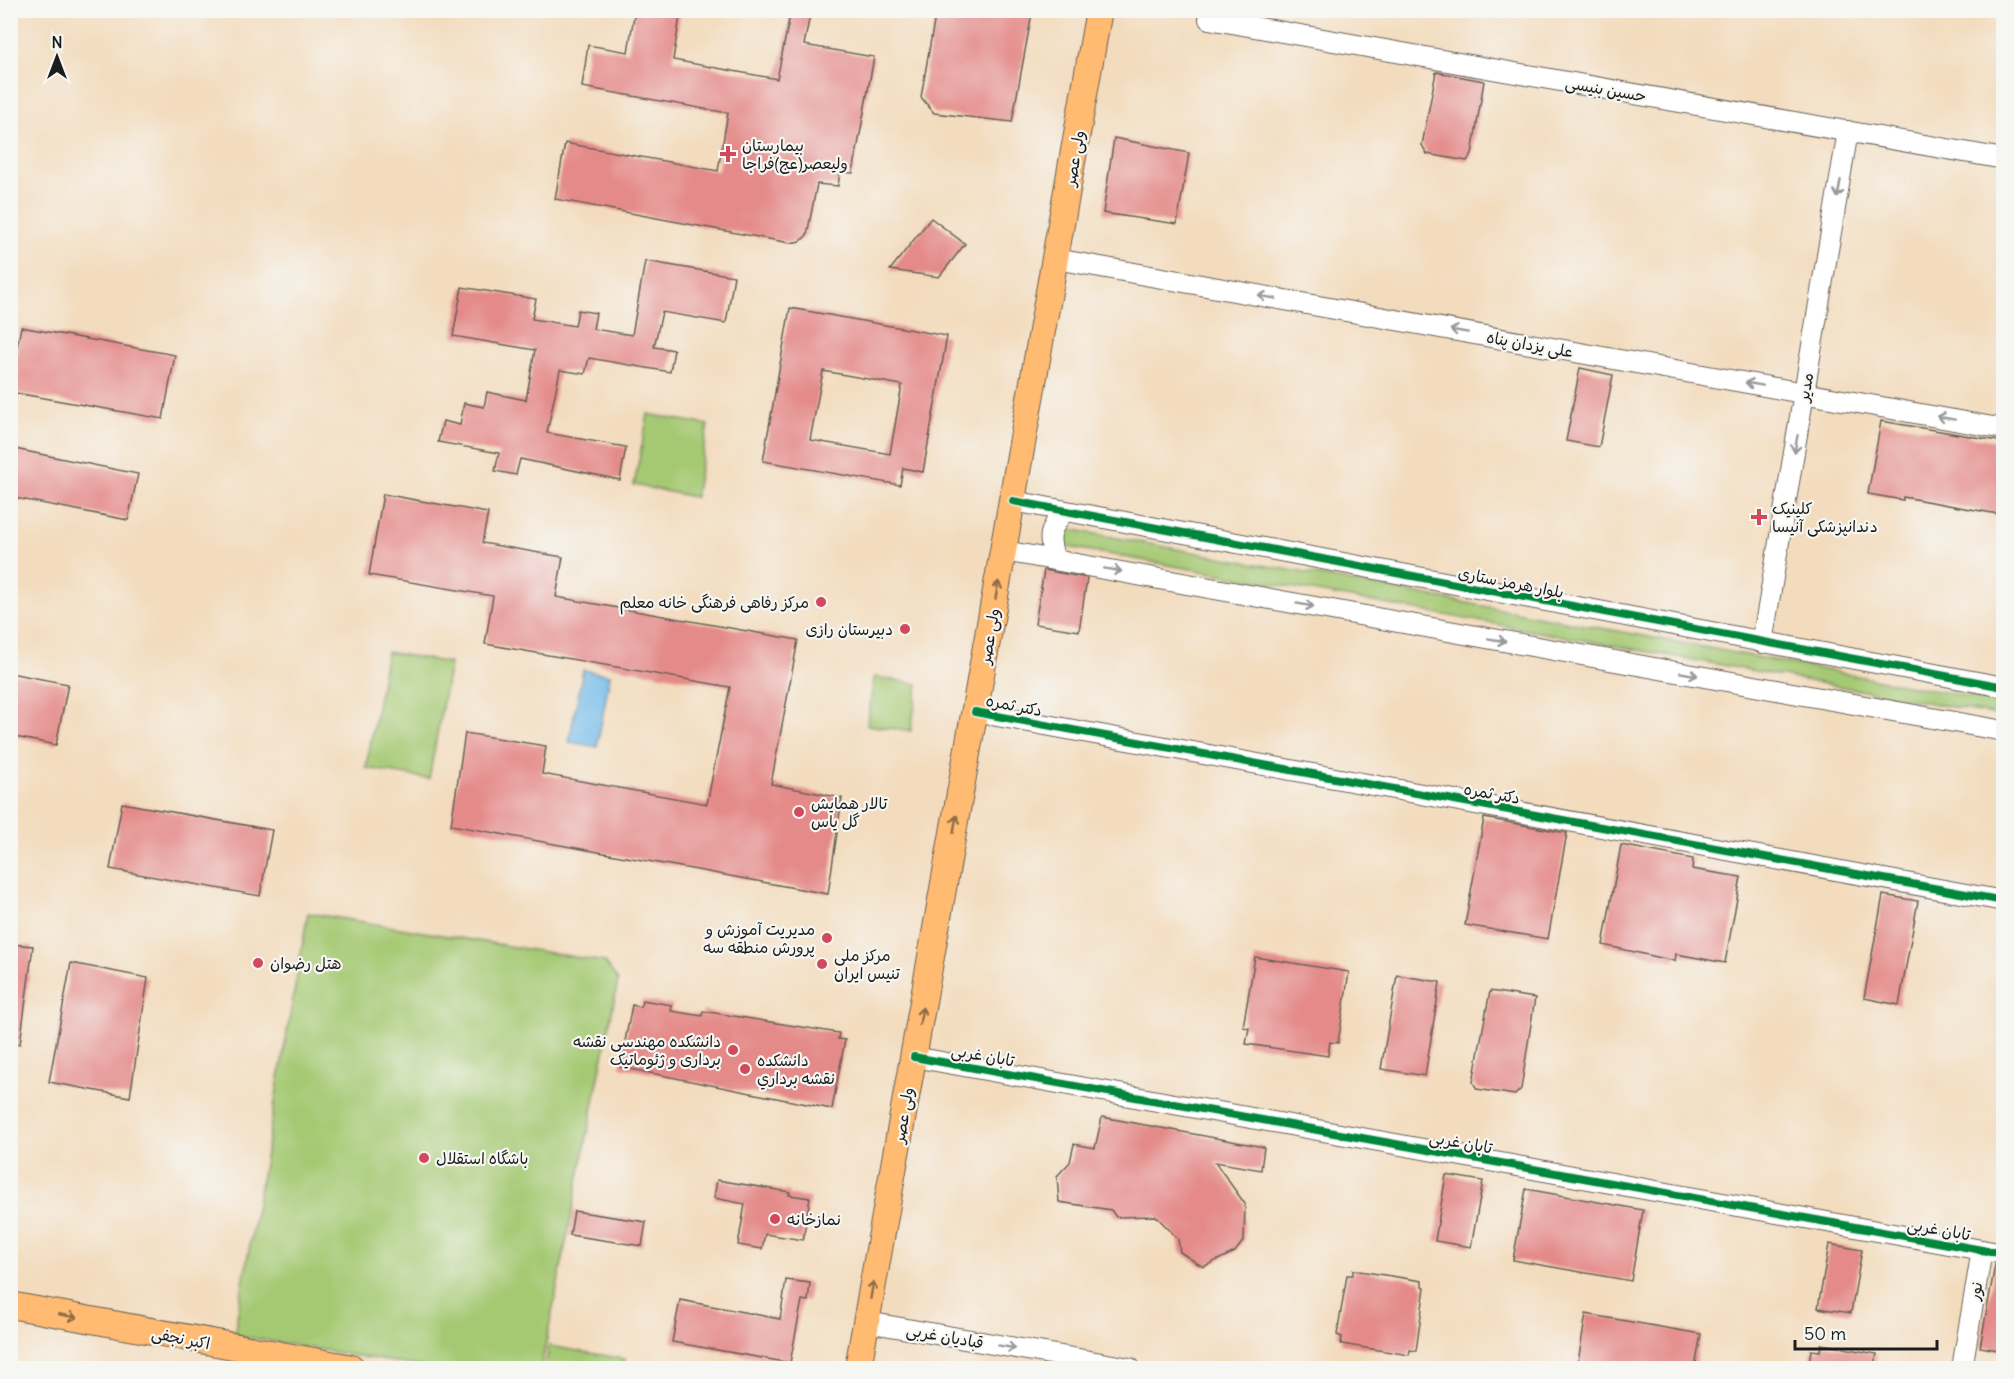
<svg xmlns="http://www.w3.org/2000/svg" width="2014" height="1379" viewBox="0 0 2014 1379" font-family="Delius,'Playpen Sans Arabic',sans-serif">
  <rect width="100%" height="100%" fill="#f6f6f2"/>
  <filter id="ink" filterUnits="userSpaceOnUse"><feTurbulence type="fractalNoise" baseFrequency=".0167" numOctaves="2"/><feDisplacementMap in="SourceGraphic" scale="12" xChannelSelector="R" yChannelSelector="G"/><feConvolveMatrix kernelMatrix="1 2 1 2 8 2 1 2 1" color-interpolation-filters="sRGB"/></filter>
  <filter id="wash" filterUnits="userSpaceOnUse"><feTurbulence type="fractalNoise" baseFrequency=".008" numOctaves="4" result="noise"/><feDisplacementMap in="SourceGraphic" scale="24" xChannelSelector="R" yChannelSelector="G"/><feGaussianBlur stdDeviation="1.35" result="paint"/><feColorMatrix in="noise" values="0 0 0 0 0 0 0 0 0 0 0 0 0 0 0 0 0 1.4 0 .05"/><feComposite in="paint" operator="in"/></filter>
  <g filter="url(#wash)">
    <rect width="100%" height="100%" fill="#f3dcbe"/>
    <!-- green -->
    <g fill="#a5c973" stroke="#607248" stroke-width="1.5">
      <polygon points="648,414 708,425 695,497 634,485"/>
      <polygon points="1069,529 2003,703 2003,716 1064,546 1059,533"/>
      <polygon points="387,652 450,663 429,779 366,768"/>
      <polygon points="874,677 918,684 911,731 867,725"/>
      <polygon points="308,913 605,962 618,981 541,1368 428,1368 234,1335"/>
      <polygon points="549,1346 625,1359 624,1368 545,1368"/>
    </g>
    <!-- water -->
    <polygon fill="#72bbea" stroke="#476c83" stroke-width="1.5" points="583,670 610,675 597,747 569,742"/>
    <g id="blocks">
      <!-- building -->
      <g fill="#e48b8a" fill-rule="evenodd">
        <polygon points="635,10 681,10 673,60 777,79 791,10 811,10 804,45 874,57 853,173 840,172 838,186 817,184 807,235 801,241 790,243 555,199 565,143 718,171 728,113 582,87 588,45 628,52"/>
        <polygon points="936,10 1016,10 1032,13 1012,122 934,113 921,97"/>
        <polygon points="1436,72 1484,81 1472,154 1467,161 1427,154 1422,145"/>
        <polygon points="1114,138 1189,153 1177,224 1103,213"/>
        <polygon points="931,218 965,244 939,277 890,270"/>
        <polygon points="645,261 734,276 726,323 662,312 654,347 674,350 670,372 589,358 585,374 560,370 547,433 626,447 620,480 520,459 516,475 495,471 499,453 438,442 443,421 460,425 464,403 484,407 487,392 526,400 535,350 453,336 462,287 536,299 532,319 575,326 578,310 596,313 593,329 632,335"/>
        <path d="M790 308 947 336 923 472 903 468 900 485 763 461ZM823 371 902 385 890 454 810 440Z"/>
        <polygon points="21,327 175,355 163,419 10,392 10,382"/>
        <polygon points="1580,368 1613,375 1599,447 1566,441"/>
        <polygon points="1881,421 2004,442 2004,515 1903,497 1903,500 1868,494"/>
        <polygon points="10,448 138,474 128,520 10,497"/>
        <polygon points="383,494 488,513 482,543 563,557 556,597 798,640 771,784 842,798 828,894 451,825 465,733 546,746 542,774 707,804 730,687 485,644 493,596 369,575"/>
        <polygon points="1044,570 1087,578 1079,631 1035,624"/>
        <polygon points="10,673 68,684 56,745 10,736"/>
        <polygon points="122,803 272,830 260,896 110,869"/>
        <polygon points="1484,818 1567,833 1548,939 1465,925"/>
        <polygon points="1621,845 1693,859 1692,869 1741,877 1725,963 1676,954 1675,961 1603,945"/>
        <polygon points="1883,895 1918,901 1899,1005 1864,998"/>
        <polygon points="10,944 33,946 20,1044 10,1043"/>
        <polygon points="1255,957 1349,972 1338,1043 1330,1042 1328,1056 1246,1044 1249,1028 1243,1027"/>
        <polygon points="71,963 148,978 130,1097 49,1082"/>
        <polygon points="1397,975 1440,982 1425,1076 1381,1069"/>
        <polygon points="1490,991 1535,998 1521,1089 1515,1095 1477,1089 1473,1082"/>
        <polygon points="642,1000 672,1005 671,1011 702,1016 703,1011 839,1033 838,1039 845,1040 832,1109 620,1067 632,1005 641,1007"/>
        <polygon points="1102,1117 1264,1147 1261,1170 1215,1162 1245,1204 1244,1240 1235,1252 1203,1267 1180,1252 1178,1239 1156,1216 1116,1217 1111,1210 1059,1202 1057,1176 1070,1162 1074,1144 1095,1148"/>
        <polygon points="1446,1175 1483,1181 1471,1247 1435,1241"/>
        <polygon points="717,1180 790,1192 789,1195 810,1198 803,1240 765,1234 762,1249 738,1245 745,1204 714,1198"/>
        <polygon points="1526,1189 1643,1210 1631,1281 1513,1260"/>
        <polygon points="574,1211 646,1222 642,1246 570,1235"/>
        <polygon points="1829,1244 1862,1250 1851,1313 1818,1308"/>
        <polygon points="1995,1265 2004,1266 2004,1351 1980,1347"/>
        <polygon points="1353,1270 1422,1281 1422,1286 1425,1287 1416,1351 1410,1350 1409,1355 1341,1344 1342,1337 1337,1335 1347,1275 1353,1275"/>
        <polygon points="786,1280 810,1283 808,1301 802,1300 790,1363 672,1342 680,1300 780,1319"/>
        <polygon points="1586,1314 1701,1334 1695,1368 1577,1368"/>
        <polygon points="1821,1344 1877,1354 1874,1368 1808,1368 1811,1350 1820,1351"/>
      </g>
    </g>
  </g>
  <g filter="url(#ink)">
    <use href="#blocks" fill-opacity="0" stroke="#675f55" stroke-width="1.5"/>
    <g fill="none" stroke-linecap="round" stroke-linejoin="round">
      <!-- minor casing -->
      <g stroke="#675f55" stroke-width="22">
        <g id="minor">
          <polyline points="1209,19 2004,159"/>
          <polyline points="1056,259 2004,429"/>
          <polyline points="1013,501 2004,687"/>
          <polyline points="1004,551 2004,731"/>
          <path d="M1055 560C1047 537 1049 529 1065 511"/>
          <polyline points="1762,643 1848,131"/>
          <polyline points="975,712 2004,901"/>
          <polyline points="914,1057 2004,1254"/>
          <polyline points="867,1322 1130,1368"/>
          <polyline points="1962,1368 1982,1250"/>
        </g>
      </g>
      <!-- major casing -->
      <g stroke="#675f55" stroke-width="28">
        <g id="major">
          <polyline points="10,1305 352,1368"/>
          <polyline points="858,1368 1099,10"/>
        </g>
      </g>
      <!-- minor -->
      <use href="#minor" stroke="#fff" stroke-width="20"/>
      <!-- major -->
      <use href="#major" stroke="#ffbb71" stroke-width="26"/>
      <!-- cycleway casing -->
      <g stroke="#f6f6f2" stroke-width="11">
        <g id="cycleway">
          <polyline points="1013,501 2004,687"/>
          <polyline points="975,712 2004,901"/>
          <polyline points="914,1057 2004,1254"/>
        </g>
      </g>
      <!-- cycleway -->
      <use href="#cycleway" stroke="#00873e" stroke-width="8"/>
    </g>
    <!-- one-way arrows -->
    <defs><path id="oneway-shaft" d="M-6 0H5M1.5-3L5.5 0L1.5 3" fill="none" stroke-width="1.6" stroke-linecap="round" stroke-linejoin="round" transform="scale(1.5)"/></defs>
    <g stroke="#999">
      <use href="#oneway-shaft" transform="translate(1839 189) rotate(100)"/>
      <use href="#oneway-shaft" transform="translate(1267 297) rotate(-170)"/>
      <use href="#oneway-shaft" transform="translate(1459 331) rotate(-170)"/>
      <use href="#oneway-shaft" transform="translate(1754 384) rotate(-170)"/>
      <use href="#oneway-shaft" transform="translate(1946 418) rotate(-170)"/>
      <use href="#oneway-shaft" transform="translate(1796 444) rotate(100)"/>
      <use href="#oneway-shaft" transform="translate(1113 570) rotate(10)"/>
      <use href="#oneway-shaft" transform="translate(1305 605) rotate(10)"/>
      <use href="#oneway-shaft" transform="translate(1497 640) rotate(10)"/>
      <use href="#oneway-shaft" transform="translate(1689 674) rotate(10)"/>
      <use href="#oneway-shaft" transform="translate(1007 1347) rotate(10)"/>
    </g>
    <g stroke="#8e6c46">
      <use href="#oneway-shaft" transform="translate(997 590) rotate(-80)"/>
      <use href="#oneway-shaft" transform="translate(955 824) rotate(-80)"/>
      <use href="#oneway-shaft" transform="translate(921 1016) rotate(-80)"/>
      <use href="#oneway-shaft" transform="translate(872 1290) rotate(-80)"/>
      <use href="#oneway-shaft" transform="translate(68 1316) rotate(11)"/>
    </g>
  </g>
  <!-- markers -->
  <g fill="#d1495b" stroke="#f6f6f2" stroke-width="2">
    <path d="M725 145h6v6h6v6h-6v6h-6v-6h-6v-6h6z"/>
    <path d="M1756 508h6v6h6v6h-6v6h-6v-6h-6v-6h6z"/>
    <circle cx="821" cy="602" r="6"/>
    <circle cx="905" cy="629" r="6"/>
    <circle cx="799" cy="812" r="6"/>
    <circle cx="827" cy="938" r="6"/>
    <circle cx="258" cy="963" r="6"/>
    <circle cx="822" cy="964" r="6"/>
    <circle cx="733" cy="1050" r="6"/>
    <circle cx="745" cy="1069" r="6"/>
    <circle cx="424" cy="1158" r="6"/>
    <circle cx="775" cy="1219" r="6"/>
  </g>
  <g text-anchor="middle" stroke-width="4.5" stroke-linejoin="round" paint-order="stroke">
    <!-- street labels -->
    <g font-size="16" fill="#1c1c1c" stroke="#f6f6f2">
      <text transform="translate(1606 89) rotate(10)" y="6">حسین بنیسی</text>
      <text transform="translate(1074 158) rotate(-80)" y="6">ولی عصر</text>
      <text transform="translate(1530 344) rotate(10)" y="6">علی یزدان پناه</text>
      <text transform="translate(1805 387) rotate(-80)" y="6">مدیر</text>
      <text transform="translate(1511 582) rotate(11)" y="6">بلوار هرمز ستاری</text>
      <text transform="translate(989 636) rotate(-80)" y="6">ولی عصر</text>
      <text transform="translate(1014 705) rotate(11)" y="6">دکتر ثمره</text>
      <text transform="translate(1492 793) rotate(10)" y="6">دکتر ثمره</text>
      <text transform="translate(983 1055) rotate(10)" y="6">تابان غربی</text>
      <text transform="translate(903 1115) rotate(-80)" y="6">ولی عصر</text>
      <text transform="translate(1461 1142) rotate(10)" y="6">تابان غربی</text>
      <text transform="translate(1939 1229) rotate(10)" y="6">تابان غربی</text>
      <text transform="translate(1975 1291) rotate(-80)" y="6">نور</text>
      <text transform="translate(945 1336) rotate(10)" y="6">قبادیان غربی</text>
      <text transform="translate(181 1338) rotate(11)" y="6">اکبر نجفی</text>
    </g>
    <!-- poi labels -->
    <g font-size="16" fill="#1c1c1c" stroke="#f6f6f2" text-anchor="start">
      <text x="742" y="151">بیمارستان<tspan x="742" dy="18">ولیعصر(عج)فراجا</tspan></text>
      <text x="1772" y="514">کلینیک<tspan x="1772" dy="18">دندانپزشکی آنیسا</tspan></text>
      <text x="809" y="608" text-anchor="end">مرکز رفاهی فرهنگی خانه معلم</text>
      <text x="893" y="635" text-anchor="end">دبیرستان رازی</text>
      <text x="811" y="809">تالار همایش<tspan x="811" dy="18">گل یاس</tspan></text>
      <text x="815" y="935" text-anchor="end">مدیریت آموزش و<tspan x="815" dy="18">پرورش منطقه سه</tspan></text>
      <text x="834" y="961">مرکز ملی<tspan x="834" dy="18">تنیس ایران</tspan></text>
      <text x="270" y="969">هتل رضوان</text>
      <text x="721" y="1047" text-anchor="end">دانشکده مهندسی نقشه<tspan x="721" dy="18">برداری و ژئوماتیک</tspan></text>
      <text x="757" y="1066">دانشكده<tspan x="757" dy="18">نقشه برداري</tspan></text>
      <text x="436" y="1164">باشگاه استقلال</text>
      <text x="787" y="1225">نمازخانه</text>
    </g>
  </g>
  <!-- margin -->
  <rect width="2014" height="1379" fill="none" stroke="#f6f6f2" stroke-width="36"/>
  <!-- north arrow -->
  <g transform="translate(57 57)" stroke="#f6f6f2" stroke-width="4.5" paint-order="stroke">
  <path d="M0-4.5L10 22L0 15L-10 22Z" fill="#1c1c1c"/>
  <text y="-9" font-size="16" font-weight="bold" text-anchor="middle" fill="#1c1c1c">N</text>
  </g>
  <!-- scale -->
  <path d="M1795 1340v9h142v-9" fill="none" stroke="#1c1c1c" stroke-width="3"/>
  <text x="1804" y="1340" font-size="18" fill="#1c1c1c" stroke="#f6f6f2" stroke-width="4.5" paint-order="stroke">50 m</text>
</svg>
